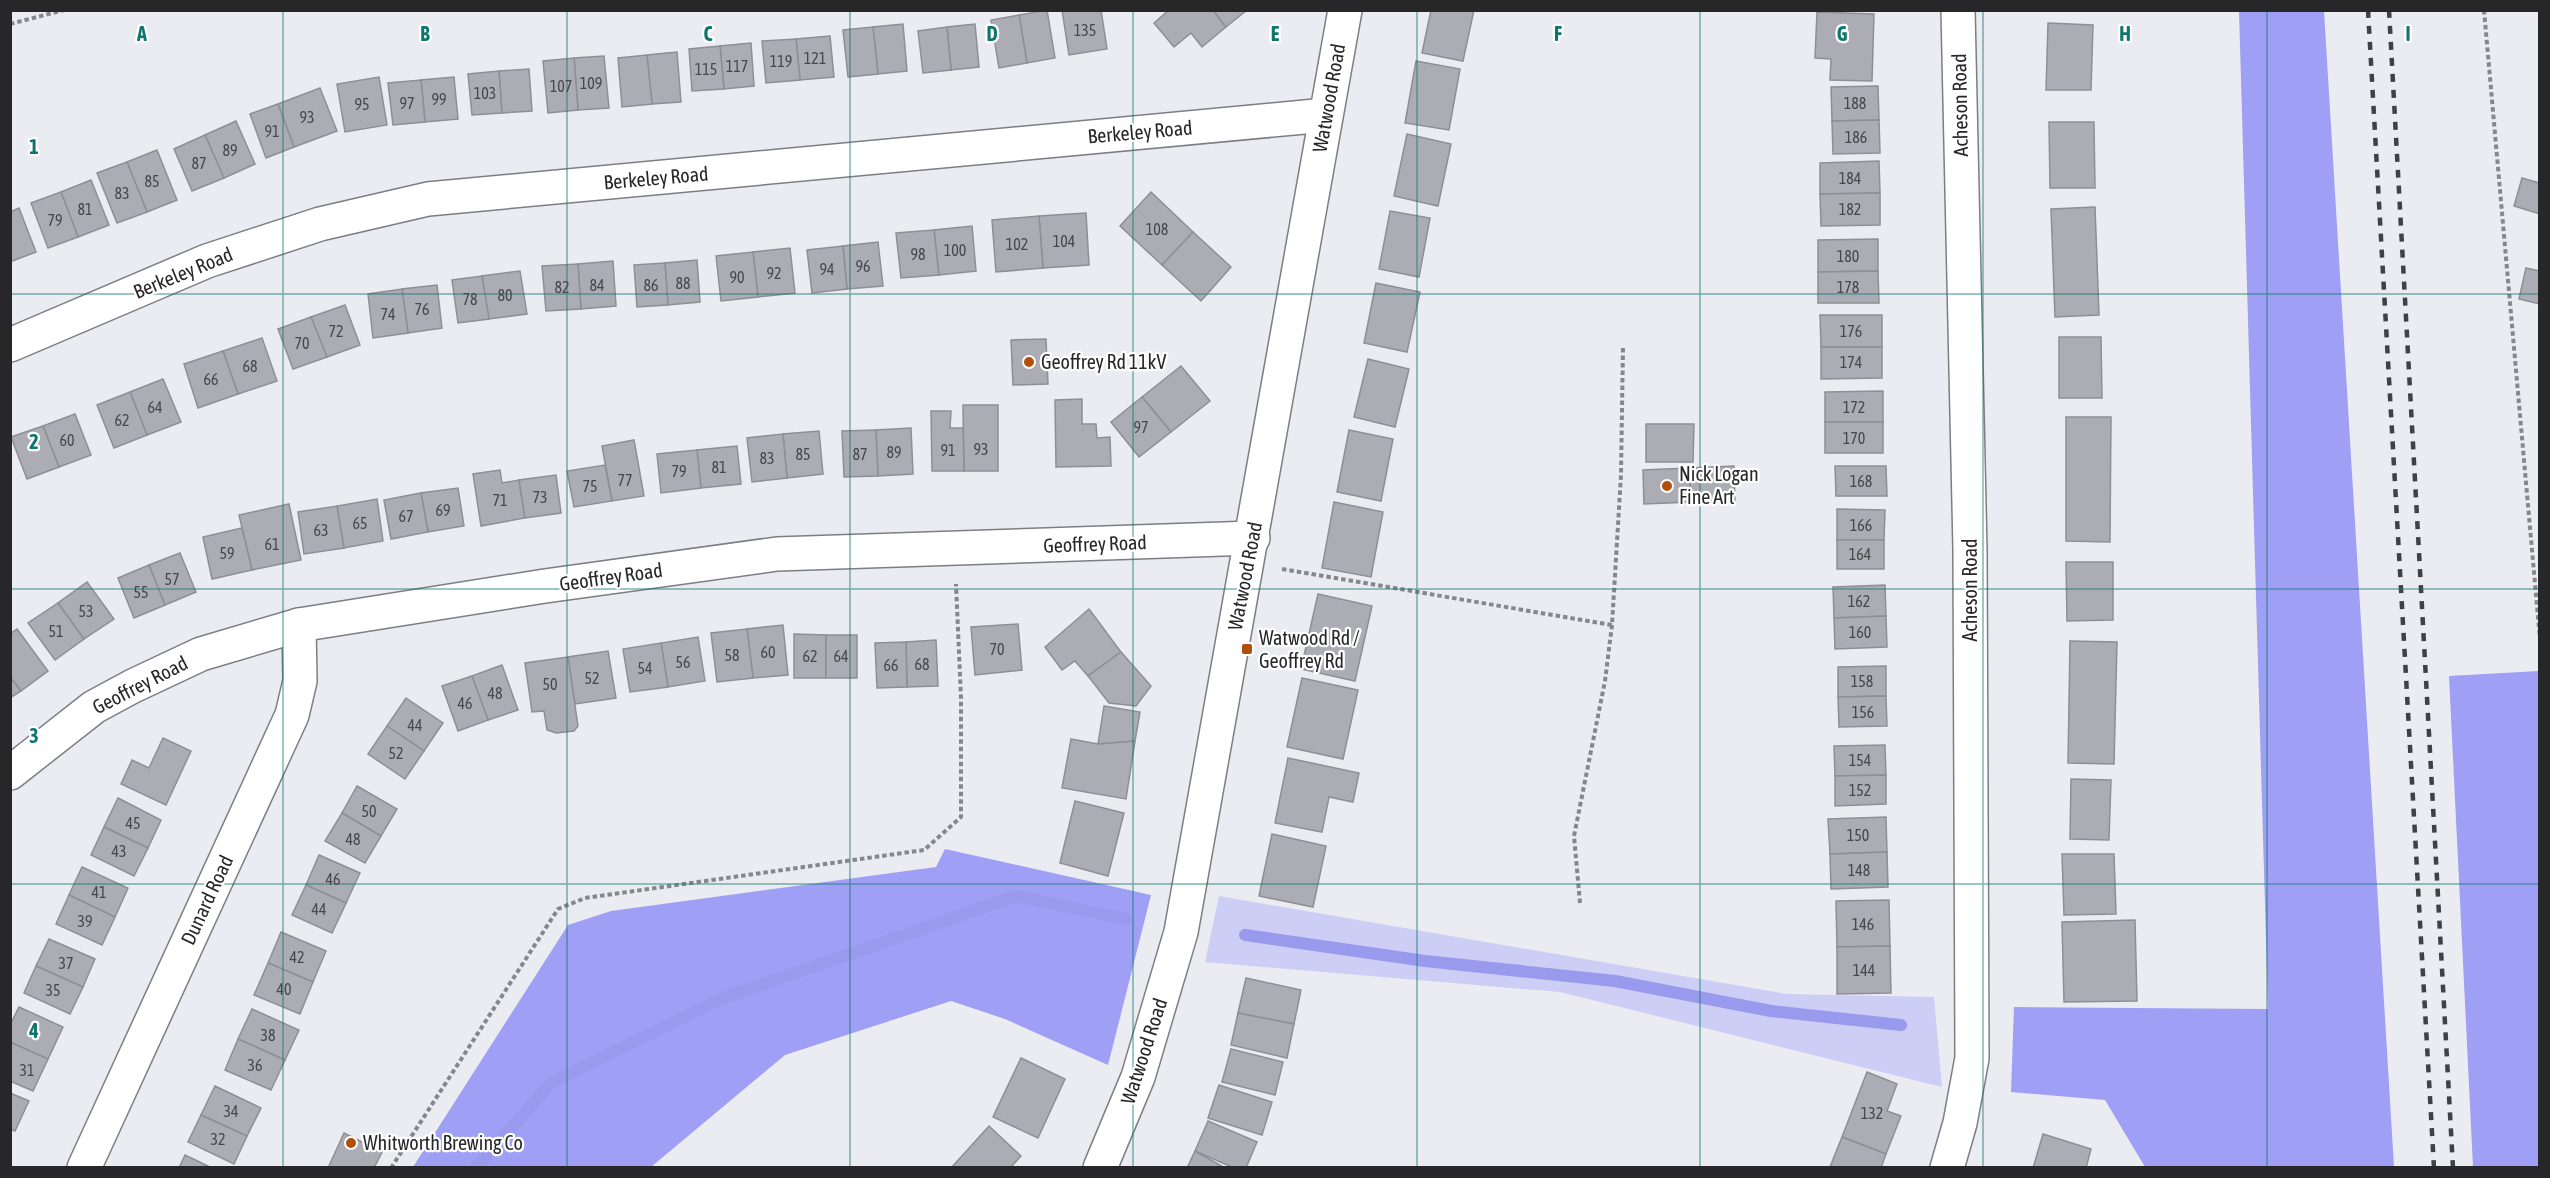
<svg xmlns="http://www.w3.org/2000/svg" width="2550" height="1178" viewBox="0 0 2550 1178" font-family="'Asap Condensed',sans-serif">
  <rect width="100%" height="100%" fill="#ebebf2"/>
  <!-- green -->
  <polygon fill="#cccef6" points="1219,896 1787,994 1934,997 1942,1087 1560,992 1205,962"/>
  <!-- forest -->
  <g fill="#9f9ff5">
    <polygon points="2239,11 2324,11 2394,1167 2145,1167 2105,1100 2011,1092 2014,1007 2268,1009"/>
    <polygon points="2539,671 2539,1167 2473,1167 2449,676"/>
    <polygon points="945,849 1151,895 1108,1065 1005,1019 951,1001 785,1055 651,1167 413,1167 568,925 611,911 936,867"/>
  </g>
  <g fill="none" stroke-linecap="round" stroke-linejoin="round">
    <!-- stream -->
    <g stroke="#99e" stroke-width="12">
      <polyline points="1245,935 1425,961 1615,981 1771,1011 1901,1025"/>
      <polyline points="476,1168 551,1083 718,1000 1016,896 1126,919"/>
    </g>
  </g>
  <!-- building -->
  <g fill="#acadb4" stroke="#8e8e95" stroke-width="1.5">
    <polygon points="1047,10 1055,58 1027,63 1019,15"/>
    <polygon points="1062,10 1101,10 1107,49 1069,55"/>
    <polygon points="1169,10 1213,10 1226,27 1202,47 1191,33 1174,47 1154,23"/>
    <polygon points="1213,10 1247,10 1226,27"/>
    <polygon points="1431,10 1474,10 1463,61 1422,53"/>
    <polygon points="1817,12 1874,14 1872,81 1830,80 1831,59 1815,58"/>
    <polygon points="1019,15 1027,63 999,68 991,20"/>
    <polygon points="2048,23 2093,25 2091,90 2046,90"/>
    <polygon points="903,24 907,71 878,74 873,27"/>
    <polygon points="975,24 979,67 951,70 947,27"/>
    <polygon points="873,27 878,74 848,77 843,30"/>
    <polygon points="947,27 951,70 923,73 918,31"/>
    <polygon points="830,36 834,77 800,80 796,39"/>
    <polygon points="796,39 800,80 766,83 762,41"/>
    <polygon points="751,43 754,86 724,89 720,46"/>
    <polygon points="720,46 724,89 692,91 689,49"/>
    <polygon points="677,52 681,102 652,104 647,55"/>
    <polygon points="647,55 652,104 622,107 618,58"/>
    <polygon points="604,56 609,108 578,110 574,58"/>
    <polygon points="574,58 578,110 548,113 543,61"/>
    <polygon points="1416,61 1460,69 1449,130 1405,123"/>
    <polygon points="529,69 532,111 502,113 499,71"/>
    <polygon points="499,71 502,113 472,115 468,74"/>
    <polygon points="379,77 387,125 345,132 337,84"/>
    <polygon points="454,77 458,119 425,122 421,80"/>
    <polygon points="421,80 425,122 393,125 388,83"/>
    <polygon points="1878,86 1879,120 1832,121 1831,87"/>
    <polygon points="320,88 337,131 294,147 278,104"/>
    <polygon points="278,104 294,147 266,158 250,114"/>
    <polygon points="1879,120 1880,153 1833,154 1832,121"/>
    <polygon points="236,121 255,164 224,178 205,135"/>
    <polygon points="2049,122 2094,122 2095,188 2050,188"/>
    <polygon points="1407,134 1451,144 1438,206 1394,196"/>
    <polygon points="205,135 224,178 192,191 174,149"/>
    <polygon points="157,150 177,200 147,212 127,162"/>
    <polygon points="1879,161 1880,193 1820,194 1820,163"/>
    <polygon points="127,162 147,212 117,223 97,173"/>
    <polygon points="2522,178 2540,183 2540,214 2514,206"/>
    <polygon points="91,180 109,225 78,237 61,192"/>
    <polygon points="61,192 78,237 48,248 31,203"/>
    <polygon points="1151,192 1193,232 1162,265 1120,226"/>
    <polygon points="1880,193 1880,225 1821,226 1820,194"/>
    <polygon points="2095,207 2099,315 2055,317 2051,209"/>
    <polygon points="19,208 36,252 10,262 10,212"/>
    <polygon points="1390,211 1430,218 1419,277 1379,269"/>
    <polygon points="1086,213 1089,265 1043,268 1039,216"/>
    <polygon points="1039,216 1043,268 996,272 992,220"/>
    <polygon points="972,226 976,271 939,275 934,230"/>
    <polygon points="934,230 939,275 901,278 896,233"/>
    <polygon points="1193,232 1231,267 1201,301 1162,265"/>
    <polygon points="1878,239 1878,271 1818,272 1818,240"/>
    <polygon points="878,242 883,286 847,289 843,246"/>
    <polygon points="843,246 847,289 812,293 807,250"/>
    <polygon points="790,248 795,293 758,297 753,252"/>
    <polygon points="753,252 758,297 721,301 716,256"/>
    <polygon points="697,260 700,302 668,305 665,263"/>
    <polygon points="613,261 616,306 581,309 578,264"/>
    <polygon points="665,263 668,305 637,307 634,265"/>
    <polygon points="578,264 581,309 546,311 542,266"/>
    <polygon points="2526,268 2540,271 2540,304 2519,299"/>
    <polygon points="520,271 527,314 489,319 482,276"/>
    <polygon points="1878,271 1879,303 1818,303 1818,272"/>
    <polygon points="482,276 489,319 458,323 452,280"/>
    <polygon points="1376,283 1420,292 1407,352 1364,343"/>
    <polygon points="437,285 442,328 408,333 402,289"/>
    <polygon points="402,289 408,333 373,338 368,294"/>
    <polygon points="345,305 360,345 327,357 311,317"/>
    <polygon points="1820,315 1882,315 1882,347 1821,347"/>
    <polygon points="311,317 327,357 293,369 278,329"/>
    <polygon points="2059,337 2101,337 2102,398 2059,398"/>
    <polygon points="262,338 277,381 238,394 223,351"/>
    <polygon points="1046,339 1048,384 1013,385 1011,340"/>
    <polygon points="1821,347 1882,347 1882,378 1821,379"/>
    <polygon points="223,351 238,394 198,408 184,364"/>
    <polygon points="1368,359 1409,369 1395,427 1354,417"/>
    <polygon points="1181,366 1210,401 1171,432 1142,397"/>
    <polygon points="163,379 181,422 147,435 130,392"/>
    <polygon points="1883,391 1883,422 1825,422 1825,392"/>
    <polygon points="130,392 147,435 114,448 97,405"/>
    <polygon points="1142,397 1171,432 1139,457 1111,422"/>
    <polygon points="1082,399 1082,424 1096,424 1097,438 1110,437 1111,466 1056,467 1055,400"/>
    <polygon points="963,405 998,405 998,471 964,471"/>
    <polygon points="931,411 951,411 950,428 963,428 964,471 932,471"/>
    <polygon points="75,414 91,455 59,467 43,426"/>
    <polygon points="2066,417 2111,417 2110,542 2066,541"/>
    <rect x="1825" y="422" width="58" height="31"/>
    <polygon points="1646,424 1694,424 1693,462 1646,462"/>
    <polygon points="43,426 59,467 27,479 11,437"/>
    <polygon points="911,428 913,474 878,476 876,430"/>
    <polygon points="876,430 878,476 844,477 842,431"/>
    <polygon points="1349,430 1393,439 1381,501 1337,492"/>
    <polygon points="819,431 823,474 787,478 783,434"/>
    <polygon points="783,434 787,478 752,482 747,438"/>
    <polygon points="634,440 644,496 612,501 602,446"/>
    <polygon points="737,446 741,484 701,488 697,450"/>
    <polygon points="697,450 701,488 661,493 657,454"/>
    <polygon points="605,465 612,501 574,507 567,471"/>
    <polygon points="1734,466 1735,501 1691,502 1689,468"/>
    <polygon points="1835,466 1886,466 1887,496 1836,496"/>
    <polygon points="1689,468 1691,502 1644,504 1643,470"/>
    <polygon points="500,470 502,483 519,480 525,518 481,526 473,474"/>
    <polygon points="556,475 561,513 525,518 519,480"/>
    <polygon points="458,488 464,526 428,532 421,493"/>
    <polygon points="421,493 428,532 391,539 384,500"/>
    <polygon points="377,499 383,541 344,548 337,506"/>
    <polygon points="1334,502 1383,512 1371,577 1322,568"/>
    <polygon points="289,504 301,560 252,570 239,515"/>
    <polygon points="337,506 344,548 304,554 298,512"/>
    <polygon points="1837,509 1885,510 1884,540 1837,540"/>
    <polygon points="242,528 252,570 212,579 203,537"/>
    <rect x="1837" y="540" width="47" height="29"/>
    <polygon points="180,553 196,592 165,605 149,565"/>
    <polygon points="2066,562 2113,562 2113,620 2067,621"/>
    <polygon points="149,565 165,605 134,618 118,578"/>
    <polygon points="87,582 114,619 84,639 58,603"/>
    <polygon points="1885,585 1886,616 1834,618 1833,587"/>
    <polygon points="1318,594 1372,606 1355,681 1301,669"/>
    <polygon points="58,603 84,639 55,660 28,623"/>
    <polygon points="1089,609 1121,652 1088,676 1075,661 1062,670 1045,647"/>
    <polygon points="1886,616 1887,647 1835,649 1834,618"/>
    <polygon points="1018,624 1022,670 975,675 971,627"/>
    <polygon points="783,625 788,675 753,678 747,629"/>
    <polygon points="17,629 48,671 21,691 10,677 10,634"/>
    <polygon points="747,629 753,678 717,682 711,633"/>
    <polygon points="794,634 826,635 826,678 794,678"/>
    <rect x="826" y="635" width="31" height="43"/>
    <polygon points="698,637 705,681 668,687 661,643"/>
    <polygon points="936,640 938,686 907,687 906,642"/>
    <polygon points="2070,641 2117,642 2114,764 2068,763"/>
    <polygon points="906,642 907,687 877,688 875,643"/>
    <polygon points="661,643 668,687 630,692 623,649"/>
    <polygon points="608,651 616,698 575,704 568,657"/>
    <polygon points="1121,652 1151,686 1136,706 1109,703 1088,676"/>
    <polygon points="568,657 578,726 574,731 556,733 547,730 544,711 532,712 525,663"/>
    <polygon points="502,665 518,710 488,720 472,676"/>
    <polygon points="1886,666 1886,696 1838,697 1838,667"/>
    <polygon points="472,676 488,720 458,731 442,686"/>
    <polygon points="10,677 21,691 10,698"/>
    <polygon points="1302,678 1358,690 1343,759 1287,747"/>
    <polygon points="1886,696 1887,726 1839,727 1838,697"/>
    <polygon points="406,698 443,723 424,751 387,726"/>
    <polygon points="1104,706 1140,712 1135,741 1098,744"/>
    <polygon points="387,726 424,751 405,779 368,754"/>
    <polygon points="163,738 191,751 166,805 121,784 132,760 149,768"/>
    <polygon points="1071,739 1098,744 1135,741 1126,799 1062,788"/>
    <polygon points="1885,745 1886,775 1835,776 1834,746"/>
    <polygon points="1288,758 1359,773 1353,802 1329,797 1322,832 1275,823"/>
    <polygon points="1886,775 1886,804 1835,806 1835,776"/>
    <polygon points="2071,779 2111,780 2109,840 2070,839"/>
    <polygon points="357,786 397,809 381,836 342,813"/>
    <polygon points="118,798 161,820 148,848 104,827"/>
    <polygon points="1075,801 1124,813 1108,876 1060,863"/>
    <polygon points="342,813 381,836 365,863 325,841"/>
    <polygon points="1886,817 1887,852 1830,854 1828,819"/>
    <polygon points="104,827 148,848 134,876 91,855"/>
    <polygon points="1272,834 1326,846 1313,907 1259,896"/>
    <polygon points="1887,852 1888,887 1831,889 1830,854"/>
    <polygon points="2062,854 2114,854 2116,914 2064,915"/>
    <polygon points="319,855 360,873 346,903 306,885"/>
    <polygon points="82,867 128,888 115,917 69,895"/>
    <polygon points="306,885 346,903 332,933 292,915"/>
    <polygon points="69,895 115,917 102,945 56,924"/>
    <polygon points="1889,900 1890,946 1837,947 1836,901"/>
    <polygon points="2135,920 2137,1001 2064,1002 2062,922"/>
    <polygon points="281,932 326,951 313,982 268,963"/>
    <polygon points="49,939 95,959 83,987 36,966"/>
    <polygon points="1890,946 1891,993 1837,994 1837,947"/>
    <polygon points="268,963 313,982 300,1014 254,995"/>
    <polygon points="36,966 83,987 70,1014 24,993"/>
    <polygon points="1246,978 1301,990 1294,1024 1238,1013"/>
    <polygon points="19,1007 63,1027 48,1059 10,1042 10,1025"/>
    <polygon points="252,1009 299,1030 285,1060 238,1039"/>
    <polygon points="1238,1013 1294,1024 1287,1058 1231,1045"/>
    <polygon points="238,1039 285,1060 271,1090 225,1070"/>
    <polygon points="10,1042 48,1059 33,1091 10,1081"/>
    <polygon points="1231,1049 1283,1062 1275,1095 1222,1082"/>
    <polygon points="1021,1058 1065,1079 1038,1138 993,1117"/>
    <polygon points="1867,1072 1897,1084 1887,1111 1901,1116 1886,1154 1842,1137"/>
    <polygon points="1219,1085 1272,1102 1262,1135 1208,1118"/>
    <polygon points="215,1086 261,1108 247,1136 201,1115"/>
    <polygon points="10,1093 29,1101 15,1131 10,1129"/>
    <polygon points="201,1115 247,1136 234,1164 188,1142"/>
    <polygon points="1208,1121 1257,1142 1246,1168 1234,1168 1195,1151"/>
    <polygon points="989,1126 1021,1156 1010,1168 951,1168"/>
    <polygon points="344,1133 382,1152 374,1168 328,1168"/>
    <polygon points="2043,1134 2091,1149 2086,1168 2033,1168"/>
    <polygon points="1842,1137 1886,1154 1881,1168 1830,1167"/>
    <polygon points="1195,1151 1225,1168 1187,1168"/>
    <polygon points="185,1155 212,1168 179,1168"/>
  </g>
  <g fill="none" stroke-linecap="round" stroke-linejoin="round">
    <!-- minor casing -->
    <g stroke="#7d7d84" stroke-width="36">
      <g id="minor">
        <polyline points="10,345 207,261 320,224 428,199 1326,115"/>
        <polyline points="10,773 94,707 133,686 201,654 299,625 545,586 777,554 1253,538"/>
        <polyline points="84,1168 292,715 300,681 299,625"/>
        <polyline points="1100,1168 1138,1077 1181,932 1345,10"/>
        <polyline points="1947,1168 1960,1123 1972,1058 1970,550 1958,10"/>
      </g>
    </g>
    <!-- path -->
    <g stroke="#87878b" stroke-width="4" stroke-dasharray="4.5 3" stroke-linecap="butt">
      <polyline points="2484,10 2540,640"/>
      <polyline points="10,24 64,10"/>
      <polyline points="1282,569 1612,625 1621,475 1623,346"/>
      <polyline points="1580,903 1574,836 1605,681 1612,625"/>
      <polyline points="391,1168 558,909 585,898 924,850 961,817 961,698 956,584"/>
    </g>
    <!-- minor -->
    <use href="#minor" stroke="#fff" stroke-width="33"/>
    <!-- rail -->
    <g stroke="#414144" stroke-width="4.5" stroke-dasharray="8 8" stroke-linecap="butt">
      <polyline points="2368,10 2434,1168"/>
      <polyline points="2389,10 2453,1168"/>
    </g>
  </g>
  <!-- grid -->
  <path fill="none" stroke="#0f766e" stroke-width="1.5" stroke-opacity="0.55" d="M283 10V1168M567 10V1168M850 10V1168M1133 10V1168M1417 10V1168M1700 10V1168M1983 10V1168M2267 10V1168M10 294H2540M10 589H2540M10 884H2540"/>
  <!-- markers -->
  <g fill="#b05008" stroke="#fff" stroke-width="2">
    <circle cx="1029" cy="362" r="6"/>
    <circle cx="1667" cy="486" r="6"/>
    <rect x="1241" y="643" width="12" height="12" rx="3"/>
    <circle cx="351" cy="1143" r="6"/>
  </g>
  <g text-anchor="middle" stroke-width="4.5" stroke-linejoin="round" paint-order="stroke">
    <!-- number labels -->
    <g font-size="16" fill="#48484c">
      <text x="1085" y="36">135</text>
      <text x="815" y="64">121</text>
      <text x="781" y="67">119</text>
      <text x="737" y="72">117</text>
      <text x="706" y="75">115</text>
      <text x="591" y="89">109</text>
      <text x="561" y="92">107</text>
      <text x="485" y="99">103</text>
      <text x="439" y="105">99</text>
      <text x="407" y="109">97</text>
      <text x="1855" y="109">188</text>
      <text x="362" y="110">95</text>
      <text x="307" y="123">93</text>
      <text x="272" y="137">91</text>
      <text x="1856" y="143">186</text>
      <text x="230" y="156">89</text>
      <text x="199" y="169">87</text>
      <text x="1850" y="184">184</text>
      <text x="152" y="187">85</text>
      <text x="122" y="199">83</text>
      <text x="85" y="215">81</text>
      <text x="1850" y="215">182</text>
      <text x="55" y="226">79</text>
      <text x="1157" y="235">108</text>
      <text x="1064" y="247">104</text>
      <text x="1017" y="250">102</text>
      <text x="955" y="256">100</text>
      <text x="918" y="260">98</text>
      <text x="1848" y="262">180</text>
      <text x="863" y="272">96</text>
      <text x="827" y="275">94</text>
      <text x="774" y="279">92</text>
      <text x="737" y="283">90</text>
      <text x="683" y="289">88</text>
      <text x="597" y="291">84</text>
      <text x="651" y="291">86</text>
      <text x="562" y="293">82</text>
      <text x="1848" y="293">178</text>
      <text x="505" y="301">80</text>
      <text x="470" y="305">78</text>
      <text x="422" y="315">76</text>
      <text x="388" y="320">74</text>
      <text x="336" y="337">72</text>
      <text x="1851" y="337">176</text>
      <text x="302" y="349">70</text>
      <text x="1851" y="368">174</text>
      <text x="250" y="372">68</text>
      <text x="211" y="385">66</text>
      <text x="155" y="413">64</text>
      <text x="1854" y="413">172</text>
      <text x="122" y="426">62</text>
      <text x="1141" y="433">97</text>
      <text x="1854" y="444">170</text>
      <text x="67" y="446">60</text>
      <text x="981" y="455">93</text>
      <text x="948" y="456">91</text>
      <text x="894" y="458">89</text>
      <text x="803" y="460">85</text>
      <text x="860" y="460">87</text>
      <text x="767" y="464">83</text>
      <text x="719" y="473">81</text>
      <text x="679" y="477">79</text>
      <text x="625" y="486">77</text>
      <text x="1861" y="487">168</text>
      <text x="590" y="492">75</text>
      <text x="540" y="503">73</text>
      <text x="500" y="506">71</text>
      <text x="443" y="516">69</text>
      <text x="406" y="522">67</text>
      <text x="360" y="529">65</text>
      <text x="1861" y="531">166</text>
      <text x="321" y="536">63</text>
      <text x="272" y="550">61</text>
      <text x="227" y="559">59</text>
      <text x="1860" y="560">164</text>
      <text x="172" y="585">57</text>
      <text x="141" y="598">55</text>
      <text x="1859" y="607">162</text>
      <text x="86" y="617">53</text>
      <text x="56" y="637">51</text>
      <text x="1860" y="638">160</text>
      <text x="997" y="655">70</text>
      <text x="768" y="658">60</text>
      <text x="732" y="661">58</text>
      <text x="810" y="662">62</text>
      <text x="841" y="662">64</text>
      <text x="683" y="668">56</text>
      <text x="922" y="670">68</text>
      <text x="891" y="671">66</text>
      <text x="645" y="674">54</text>
      <text x="592" y="684">52</text>
      <text x="1862" y="687">158</text>
      <text x="550" y="690">50</text>
      <text x="495" y="699">48</text>
      <text x="465" y="709">46</text>
      <text x="1863" y="718">156</text>
      <text x="415" y="731">44</text>
      <text x="396" y="759">52</text>
      <text x="1860" y="766">154</text>
      <text x="1860" y="796">152</text>
      <text x="369" y="817">50</text>
      <text x="133" y="829">45</text>
      <text x="1858" y="841">150</text>
      <text x="353" y="845">48</text>
      <text x="119" y="857">43</text>
      <text x="1859" y="876">148</text>
      <text x="333" y="885">46</text>
      <text x="99" y="898">41</text>
      <text x="319" y="915">44</text>
      <text x="85" y="927">39</text>
      <text x="1863" y="930">146</text>
      <text x="297" y="963">42</text>
      <text x="66" y="969">37</text>
      <text x="1864" y="976">144</text>
      <text x="284" y="995">40</text>
      <text x="53" y="996">35</text>
      <text x="268" y="1041">38</text>
      <text x="255" y="1071">36</text>
      <text x="27" y="1076">31</text>
      <text x="231" y="1117">34</text>
      <text x="1872" y="1119">132</text>
      <text x="218" y="1145">32</text>
    </g>
    <!-- street labels -->
    <g font-size="20" fill="#272729" stroke="#fff">
      <text transform="translate(1329 98) rotate(-80)" y="7">Watwood Road</text>
      <text transform="translate(1960 105) rotate(-91)" y="7">Acheson Road</text>
      <text transform="translate(1140 132) rotate(-5)" y="7">Berkeley Road</text>
      <text transform="translate(656 178) rotate(-5)" y="7">Berkeley Road</text>
      <text transform="translate(183 273) rotate(-22)" y="7">Berkeley Road</text>
      <text transform="translate(1095 544) rotate(-2)" y="7">Geoffrey Road</text>
      <text transform="translate(1245 576) rotate(-79)" y="7">Watwood Road</text>
      <text transform="translate(611 577) rotate(-8)" y="7">Geoffrey Road</text>
      <text transform="translate(1970 590) rotate(-90)" y="7">Acheson Road</text>
      <text transform="translate(140 685) rotate(-27)" y="7">Geoffrey Road</text>
      <text transform="translate(207 900) rotate(-65)" y="7">Dunard Road</text>
      <text transform="translate(1144 1051) rotate(-72)" y="7">Watwood Road</text>
    </g>
    <!-- poi labels -->
    <g font-size="20" fill="#272729" stroke="#fff" text-anchor="start">
      <text x="1041" y="369">Geoffrey Rd 11kV</text>
      <text x="1679" y="481">Nick Logan<tspan x="1679" dy="23">Fine Art</tspan></text>
      <text x="1259" y="645">Watwood Rd /<tspan x="1259" dy="23">Geoffrey Rd</tspan></text>
      <text x="363" y="1150">Whitworth Brewing Co</text>
    </g>
  </g>
  <g font-size="20" text-anchor="middle" font-weight="bold" fill="#0f766e" stroke="#fff" stroke-width="4.5" stroke-linejoin="round" paint-order="stroke">
    <text x="142" y="41">A</text>
    <text x="425" y="41">B</text>
    <text x="708" y="41">C</text>
    <text x="992" y="41">D</text>
    <text x="1275" y="41">E</text>
    <text x="1558" y="41">F</text>
    <text x="1842" y="41">G</text>
    <text x="2125" y="41">H</text>
    <text x="2408" y="41">I</text>
    <text x="34" y="154">1</text>
    <text x="34" y="449">2</text>
    <text x="34" y="743">3</text>
    <text x="34" y="1038">4</text>
  </g>
  <!-- border -->
  <rect width="2550" height="1178" fill="none" stroke="#272729" stroke-width="24"/>
</svg>
